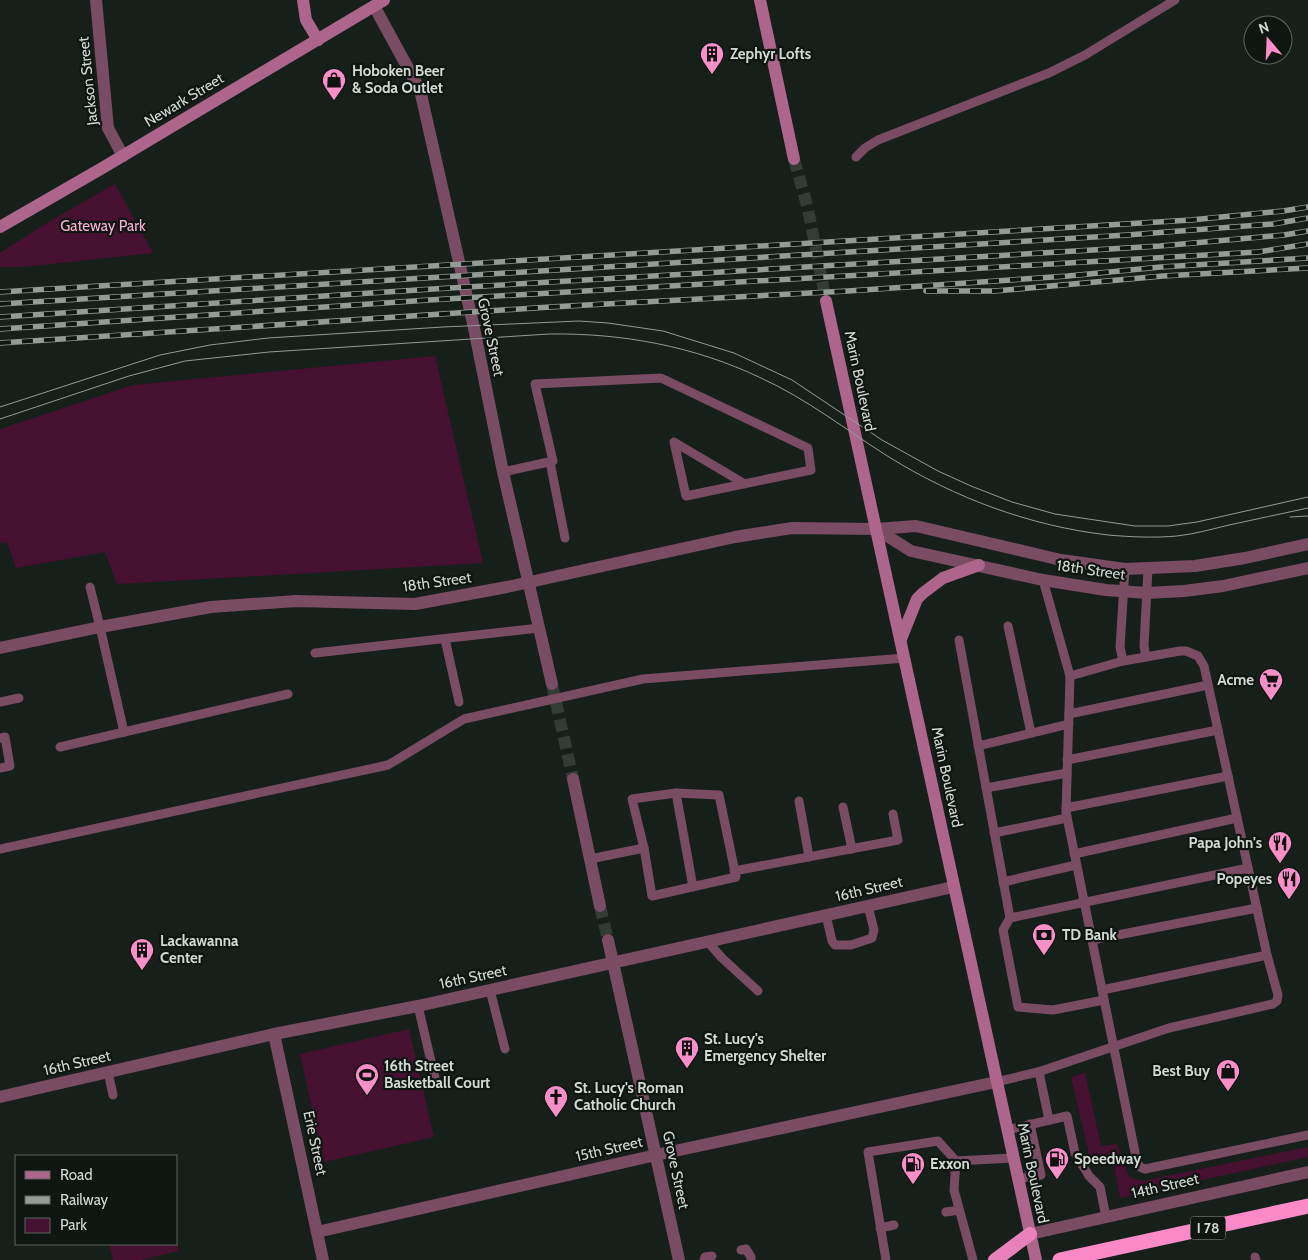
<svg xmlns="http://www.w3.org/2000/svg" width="1308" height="1260" viewBox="0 0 1308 1260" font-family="Cabin,sans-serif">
  <rect width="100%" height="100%" fill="#171f1a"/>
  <!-- green -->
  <g fill="#461031">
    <polygon points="115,184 153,253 23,267 0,267 0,253 50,221"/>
    <polygon points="435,356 483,563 117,584 105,552 16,568 7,542 0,543 0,429 133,385"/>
    <polygon points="409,1029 434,1137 324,1162 300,1054"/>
    <polygon points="1085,1073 1101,1146 1117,1144 1129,1177 1142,1181 1308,1147 1308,1157 1120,1198 1112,1153 1090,1159 1071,1077"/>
    <polygon points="176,1238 179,1251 141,1260 113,1260 109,1244 176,1244"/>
  </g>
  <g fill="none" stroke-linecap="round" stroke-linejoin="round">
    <!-- tertiary-tunnel -->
    <g stroke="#333b36" stroke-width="12" stroke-dasharray="12 6" stroke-linecap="butt">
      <polyline points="552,684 573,779"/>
      <polyline points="600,906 608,940"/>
    </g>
    <!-- secondary-tunnel -->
    <polyline stroke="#333b36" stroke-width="12" stroke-dasharray="12 6" stroke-linecap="butt" points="794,159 808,209 826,301"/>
    <!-- service -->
    <g stroke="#794c64" stroke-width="9">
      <polyline points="856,157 865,148 878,140 1049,73 1085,55 1175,0"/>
      <polyline points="550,462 565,538"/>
      <polyline points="503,472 553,461 535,384 661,378 808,448 811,470 686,496 674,442 745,484"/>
      <polyline points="1043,580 1070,676"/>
      <polyline points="1008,626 1031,733"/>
      <polyline points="445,639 459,702"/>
      <polyline points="959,640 1010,918 1003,930 1018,1007 1053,1010 1104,1000"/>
      <polyline points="315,653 539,628"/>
      <polyline points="1146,657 1144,646 1148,569"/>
      <polyline points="1123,661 1120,647 1125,569"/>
      <polyline points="0,702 19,698"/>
      <polyline points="1069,714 1208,685"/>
      <polyline points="124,732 288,694"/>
      <polyline points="0,738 5,737 10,766 0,768"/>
      <polyline points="978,746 1069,724"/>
      <polyline points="60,747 124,732 100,627 90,587"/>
      <polyline points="1067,760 1218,730"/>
      <polyline points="986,788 1067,773"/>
      <polygon points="676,793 719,795 736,877 652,896 644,848 632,799"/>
      <polyline points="676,793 693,887"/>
      <polyline points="799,801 809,857"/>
      <polyline points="843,807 852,849"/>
      <polyline points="1066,808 1228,776"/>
      <polyline points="994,833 1067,818"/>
      <polyline points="0,849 388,765 464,719 643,679 905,658"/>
      <polyline points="1074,854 1237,818"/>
      <polyline points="590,859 644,848"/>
      <polyline points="734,871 898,840 893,814"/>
      <polyline points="1003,882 1076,865"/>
      <polyline points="826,915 832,941 835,945 851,945 872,938 874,930 868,906"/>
      <polyline points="1010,918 1248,868"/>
      <polyline points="1092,940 1257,908"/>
      <polyline points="708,942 722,958 758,991"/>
      <polyline points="490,990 505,1049"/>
      <polyline points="1102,990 1267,955"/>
      <polyline points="418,1006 435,1078"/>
      <polyline points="108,1072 113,1095"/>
      <polyline points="1039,1072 1049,1120"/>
      <polyline points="996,1082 1038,1072 1169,1028 1273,1004 1277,1001 1278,995 1267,955 1204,666 1198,656 1186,651 1180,651 1123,661 1070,676 1066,812 1137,1162 1140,1167 1145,1169 1308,1135"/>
      <polyline points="1007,1130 1067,1116 1075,1153 1089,1176 1100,1187 1106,1217"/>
      <polyline points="956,1161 954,1190 973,1260"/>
      <polyline points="1017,1179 1041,1175 1030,1124"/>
      <polyline points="946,1212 959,1210"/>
      <polyline points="880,1228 894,1225"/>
      <polyline points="741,1250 746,1249 751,1257 751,1260"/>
      <polyline points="1255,1257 1256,1260"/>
      <polyline points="704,1260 705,1257 712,1256"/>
      <polyline points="886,1260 868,1152 938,1141 956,1161 1013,1158"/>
    </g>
    <!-- minor -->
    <g stroke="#794c64" stroke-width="12">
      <polyline points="274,1034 323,1260"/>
      <polyline points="0,1097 274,1034 418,1006 953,887"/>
      <polyline points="317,1232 656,1155 996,1082"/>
      <polyline points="1030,1234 1308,1172"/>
    </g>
    <!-- tertiary -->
    <g stroke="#794c64" stroke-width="12">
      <polyline points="96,0 108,128 123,156"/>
      <polyline points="374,6 420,90 474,328 503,472 552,684"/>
      <polyline points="876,529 911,551 1043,580 1106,590 1147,593 1184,591 1223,586 1308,568"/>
      <polyline points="0,648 100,627 211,607 296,601 415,604 507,587 735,537 792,528 876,529 916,526 1061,560 1125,569 1195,566 1245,558 1308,544"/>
      <polyline points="573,779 600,906"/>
      <polyline points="608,940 679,1260"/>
    </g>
    <!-- secondary -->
    <g stroke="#ae658c" stroke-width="12">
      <polyline points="303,0 306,20 318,40"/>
      <polyline points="760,0 794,159"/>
      <polyline points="0,227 104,167 384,0"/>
      <polyline points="826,301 1036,1260"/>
      <polyline points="901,639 917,599 923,593 943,578 979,565"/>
    </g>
    <!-- trunk -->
    <polyline stroke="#e982ba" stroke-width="14" points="995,1260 1030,1234"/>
    <!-- motorway -->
    <polyline stroke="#fc8ac9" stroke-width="15" points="1060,1260 1308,1206"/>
    <!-- tram -->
    <g stroke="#949b97" stroke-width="1">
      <polyline points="0,407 160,355 210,345 268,338 443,327 579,321 608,323 663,331 734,353 792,380 882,440 938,471 971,486 1012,502 1055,514 1135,526 1168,526 1197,522 1308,497"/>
      <path d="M0 419 129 376 185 361 269 352 549 334C622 333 694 346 761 378 807 399 846 430 889 457 955 498 1030 526 1108 535 1131 537 1155 538 1177 536 1195 534 1212 529 1229 525 1255 519 1282 514 1308 508"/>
      <polyline points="1290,517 1308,516"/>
    </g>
    <!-- rail casing -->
    <g stroke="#949b97" stroke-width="5.5">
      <g id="rail">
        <polyline points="926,291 995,291 1163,276 1308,268"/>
        <polyline points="0,292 1191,220 1283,211 1308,207"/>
        <polyline points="0,304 1127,235 1273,224 1308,218"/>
        <polyline points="0,317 433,289 1160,246 1284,235 1308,231"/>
        <polyline points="0,329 429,300 1258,252 1308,244"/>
        <polyline points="0,343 550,307 848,291 1068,276 1161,267 1308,258"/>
      </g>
    </g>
    <!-- rail -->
    <use href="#rail" stroke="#0f1611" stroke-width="4" stroke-dasharray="11" stroke-linecap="butt"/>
  </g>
  <!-- icons -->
  <defs>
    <g id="building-pin" transform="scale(1.25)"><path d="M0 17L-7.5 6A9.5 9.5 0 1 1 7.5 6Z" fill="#f98fc9" stroke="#0f1611"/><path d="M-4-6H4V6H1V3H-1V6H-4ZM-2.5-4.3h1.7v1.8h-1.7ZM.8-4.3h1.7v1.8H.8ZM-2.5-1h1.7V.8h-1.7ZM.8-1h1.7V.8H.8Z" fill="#111"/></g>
    <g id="shop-pin" transform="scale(1.25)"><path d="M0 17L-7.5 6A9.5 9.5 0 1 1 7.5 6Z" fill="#f98fc9" stroke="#0f1611"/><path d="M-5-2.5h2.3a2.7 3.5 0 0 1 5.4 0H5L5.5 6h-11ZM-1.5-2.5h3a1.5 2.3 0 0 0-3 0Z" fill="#111"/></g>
    <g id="supermarket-pin" transform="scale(1.25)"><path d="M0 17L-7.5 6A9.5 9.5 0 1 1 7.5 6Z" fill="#f98fc9" stroke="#0f1611"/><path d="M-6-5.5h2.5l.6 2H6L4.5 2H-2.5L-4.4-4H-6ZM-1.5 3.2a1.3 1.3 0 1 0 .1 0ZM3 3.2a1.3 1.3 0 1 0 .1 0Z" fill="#111"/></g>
    <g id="restaurant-pin" transform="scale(1.25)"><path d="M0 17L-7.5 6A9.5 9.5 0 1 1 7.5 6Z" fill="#f98fc9" stroke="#0f1611"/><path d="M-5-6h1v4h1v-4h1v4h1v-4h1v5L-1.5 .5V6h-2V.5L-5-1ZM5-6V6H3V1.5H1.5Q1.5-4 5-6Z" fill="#111"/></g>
    <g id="bank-pin" transform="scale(1.25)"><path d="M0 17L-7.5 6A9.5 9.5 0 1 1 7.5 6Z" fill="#f98fc9" stroke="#0f1611"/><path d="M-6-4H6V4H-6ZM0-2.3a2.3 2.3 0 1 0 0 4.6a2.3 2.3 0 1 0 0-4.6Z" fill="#111"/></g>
    <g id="stadium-pin" transform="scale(1.25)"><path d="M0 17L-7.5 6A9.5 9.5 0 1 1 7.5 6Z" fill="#f98fc9" stroke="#0f1611"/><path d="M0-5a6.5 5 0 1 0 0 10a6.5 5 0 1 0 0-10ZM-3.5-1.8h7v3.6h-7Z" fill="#111"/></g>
    <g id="church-pin" transform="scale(1.25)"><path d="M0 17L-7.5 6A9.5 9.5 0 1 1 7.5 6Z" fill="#f98fc9" stroke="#0f1611"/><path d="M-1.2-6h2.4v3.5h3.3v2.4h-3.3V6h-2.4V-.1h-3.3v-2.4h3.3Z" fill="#111"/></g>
    <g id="fuel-pin" transform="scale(1.25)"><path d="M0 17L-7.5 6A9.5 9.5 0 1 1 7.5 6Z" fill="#f98fc9" stroke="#0f1611"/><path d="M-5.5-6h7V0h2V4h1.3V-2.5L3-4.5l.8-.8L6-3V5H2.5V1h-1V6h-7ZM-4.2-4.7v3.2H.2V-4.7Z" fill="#111"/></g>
  </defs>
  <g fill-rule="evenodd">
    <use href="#building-pin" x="712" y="54"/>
    <use href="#shop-pin" x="334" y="80"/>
    <use href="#supermarket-pin" x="1271" y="680"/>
    <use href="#restaurant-pin" x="1280" y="843"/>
    <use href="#restaurant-pin" x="1289" y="879"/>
    <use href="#bank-pin" x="1044" y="935"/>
    <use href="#building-pin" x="142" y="950"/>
    <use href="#building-pin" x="687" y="1048"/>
    <use href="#shop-pin" x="1228" y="1071"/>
    <use href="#stadium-pin" x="367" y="1075"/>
    <use href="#church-pin" x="556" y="1097"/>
    <use href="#fuel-pin" x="1057" y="1159"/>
    <use href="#fuel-pin" x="913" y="1164"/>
  </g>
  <g text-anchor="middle" stroke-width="4.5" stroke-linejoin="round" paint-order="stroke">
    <!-- shield labels -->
    <rect fill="#0f1611" stroke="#989e9a" stroke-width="1" x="1190.5" y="1216.5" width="35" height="23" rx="4"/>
    <g font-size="14" font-weight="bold" fill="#d2d8d4">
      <text x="1208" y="1233">I 78</text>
    </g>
    <!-- poi labels -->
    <g font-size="15" font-weight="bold" fill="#d2d8d4" stroke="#0f1611" text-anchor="start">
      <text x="730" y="59">Zephyr Lofts</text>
      <text x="352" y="76">Hoboken Beer<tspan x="352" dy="17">&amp; Soda Outlet</tspan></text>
      <text x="1254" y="685" text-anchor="end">Acme</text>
      <text x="1262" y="848" text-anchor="end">Papa John's</text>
      <text x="1272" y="884" text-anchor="end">Popeyes</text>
      <text x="1062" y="940">TD Bank</text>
      <text x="160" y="946">Lackawanna<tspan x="160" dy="17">Center</tspan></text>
      <text x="704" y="1044">St. Lucy's<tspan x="704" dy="17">Emergency Shelter</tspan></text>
      <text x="384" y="1071">16th Street<tspan x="384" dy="17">Basketball Court</tspan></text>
      <text x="1210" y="1076" text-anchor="end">Best Buy</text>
      <text x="574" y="1093">St. Lucy's Roman<tspan x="574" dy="17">Catholic Church</tspan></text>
      <text x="1074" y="1164">Speedway</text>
      <text x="930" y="1169">Exxon</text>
    </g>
    <!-- street labels -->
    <g font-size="15" fill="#d2d8d4" stroke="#0f1611">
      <text transform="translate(88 81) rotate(-96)" y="5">Jackson Street</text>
      <text transform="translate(184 100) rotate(-31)" y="5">Newark Street</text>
      <text transform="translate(491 337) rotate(78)" y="5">Grove Street</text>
      <text transform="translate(860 381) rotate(78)" y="5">Marin Boulevard</text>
      <text transform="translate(1091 570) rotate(8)" y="5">18th Street</text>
      <text transform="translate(437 582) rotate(-8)" y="5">18th Street</text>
      <text transform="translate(947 777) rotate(78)" y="5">Marin Boulevard</text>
      <text transform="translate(869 889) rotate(-13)" y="5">16th Street</text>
      <text transform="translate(473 977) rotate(-12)" y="5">16th Street</text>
      <text transform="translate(77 1063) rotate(-13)" y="5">16th Street</text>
      <text transform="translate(315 1143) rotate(78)" y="5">Erie Street</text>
      <text transform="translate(609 1149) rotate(-13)" y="5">15th Street</text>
      <text transform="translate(676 1170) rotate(78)" y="5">Grove Street</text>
      <text transform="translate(1033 1173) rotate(78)" y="5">Marin Boulevard</text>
      <text transform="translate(1165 1186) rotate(-13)" y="5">14th Street</text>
    </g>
    <!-- park labels -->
    <g font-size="15" fill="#faafd6" stroke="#0f1611">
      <text x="103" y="231">Gateway Park</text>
    </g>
  </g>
  <!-- legend -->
  <rect x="15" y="1155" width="162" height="90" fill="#0f1611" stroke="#5d645f"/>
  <rect x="25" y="1171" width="25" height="8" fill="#ae658c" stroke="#5d645f"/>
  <text x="60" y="1180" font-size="15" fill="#d2d8d4">Road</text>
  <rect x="25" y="1196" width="25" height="8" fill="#949b97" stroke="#5d645f"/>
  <text x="60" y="1205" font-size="15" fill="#d2d8d4">Railway</text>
  <rect x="25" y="1218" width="25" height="15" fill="#461031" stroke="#5d645f"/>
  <text x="60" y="1230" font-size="15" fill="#d2d8d4">Park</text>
  <!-- north arrow -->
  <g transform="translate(1268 40) rotate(341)"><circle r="24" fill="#0f1611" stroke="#5d645f"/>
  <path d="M0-4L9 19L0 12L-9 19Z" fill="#f98fc9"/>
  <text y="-8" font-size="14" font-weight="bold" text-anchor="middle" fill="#d2d8d4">N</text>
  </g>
</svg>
